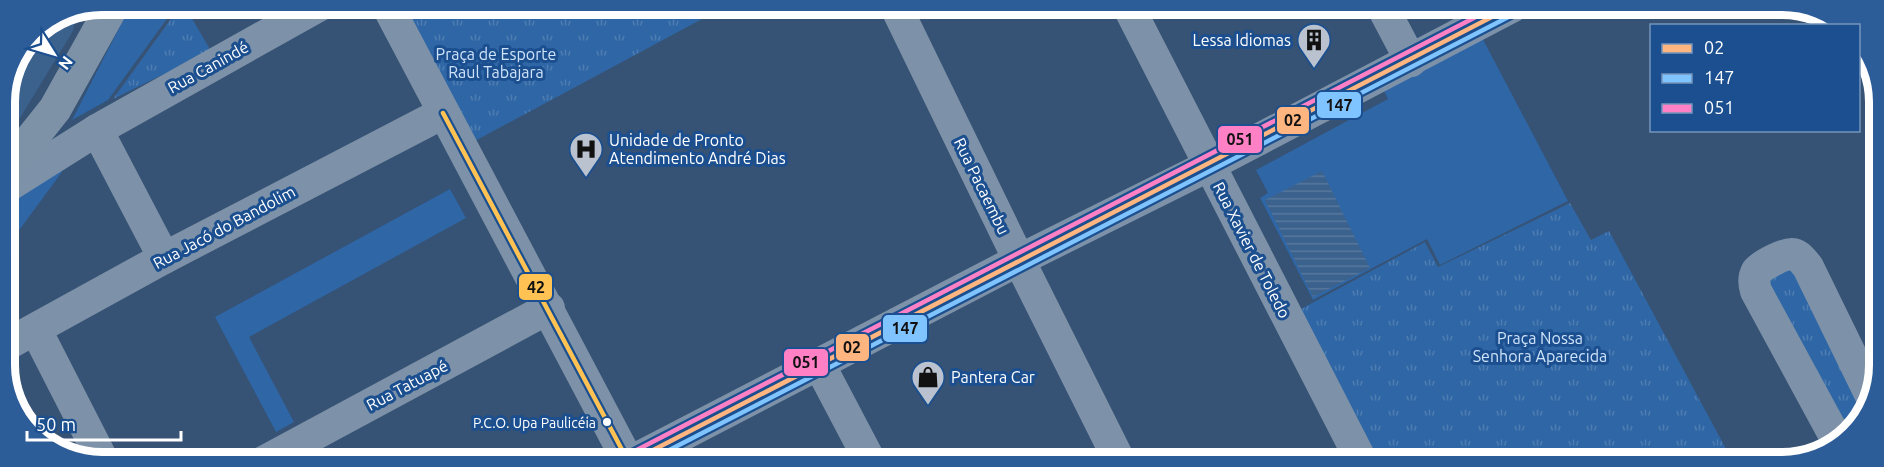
<svg xmlns="http://www.w3.org/2000/svg" width="1884" height="467" viewBox="0 0 1884 467" font-family="Ubuntu,sans-serif">
  <defs>
    <pattern id="park-tufts" width="24" height="20" patternUnits="userSpaceOnUse" patternTransform="scale(1.5)"><rect width="24" height="20" fill="#2f66a5"/><path d="M3 7l-1-3M5 7V3M7 7l1-3M15 17l-1-3M17 17v-4M19 17l1-3" fill="none" stroke="#4e7db2"/></pattern>
    <pattern id="water-rules" width="6" height="5" patternUnits="userSpaceOnUse" patternTransform="scale(1.5)"><rect width="6" height="5" fill="#3b618d"/><path d="M0 2.5h6" fill="none" stroke="#58799e"/></pattern>
  </defs>
  <rect width="100%" height="100%" fill="#365274"/>
  <!-- grass -->
  <g fill="#2f66a5">
    <polygon points="131,5 177,5 108,100 72,120"/>
    <polygon points="1477,28 1568,201 1440,265 1427,239 1313,300 1260,198 1268,193 1256,170 1388,99 1379,81"/>
    <polygon points="59,160 62,172 6,248 5,202"/>
    <polygon points="450,189 466,218 249,337 294,422 276,432 215,317"/>
  </g>
  <!-- park -->
  <g fill="url(#park-tufts)">
    <polygon points="181,5 184,5 211,51 113,99"/>
    <polygon points="400,5 728,5 473,142"/>
    <polygon points="1570,203 1591,240 1609,231 1733,462 1365,462 1290,315 1425,242 1438,267"/>
    <polygon points="1792,259 1867,402 1846,438 1759,276"/>
  </g>
  <!-- water -->
  <polygon fill="url(#water-rules)" points="1322,171 1370,268 1313,297 1265,200"/>
  <g fill="none" stroke-linecap="round" stroke-linejoin="round">
    <!-- river -->
    <polyline stroke="#3b618d" stroke-width="38" points="5,106 55,24"/>
    <!-- minor -->
    <g stroke="#7d92a8" stroke-width="32">
      <polyline points="387,5 628,461"/>
      <polyline points="895,5 1019,260 1120,462"/>
      <polyline points="1128,6 1362,462"/>
      <polyline points="1382,6 1411,61"/>
      <polyline points="97,130 164,258"/>
      <polyline points="5,188 97,130 320,5"/>
      <polyline points="36,330 103,461"/>
      <polyline points="6,345 164,258 443,113"/>
      <polyline points="819,364 870,461"/>
      <path d="M1838 442 1756 291C1754 284 1753 278 1757 271 1761 266 1786 252 1793 254 1799 255 1804 262 1808 267L1871 396"/>
      <polyline points="265,461 549,308"/>
      <polyline points="632,461 1019,260 1208,166 1513,6"/>
    </g>
    <!-- highway -->
    <polyline stroke="#7e92a7" stroke-width="33" points="5,172 55,109 113,5"/>
    <!-- bus-1 casing -->
    <g stroke="#1b4f8f" stroke-width="9">
      <path id="bus-1" d="M632 461C925 309 1220 160 1513 6"/>
    </g>
    <!-- bus-2 casing -->
    <g stroke="#1b4f8f" stroke-width="9">
      <path id="bus-2" d="M648 461C937 311 1228 164 1516 13"/>
    </g>
    <!-- bus-3 casing -->
    <g stroke="#1b4f8f" stroke-width="9">
      <path id="bus-3" d="M629 454C918 304 1208 157 1497 6"/>
    </g>
    <!-- bus-4 casing -->
    <g stroke="#1b4f8f" stroke-width="9">
      <polyline id="bus-4" points="443,113 628,461"/>
    </g>
    <!-- bus-1 -->
    <use href="#bus-1" stroke="#ffb580" stroke-width="4.5"/>
    <!-- bus-2 -->
    <use href="#bus-2" stroke="#80c4ff" stroke-width="4.5"/>
    <!-- bus-3 -->
    <use href="#bus-3" stroke="#ff80c5" stroke-width="4.5"/>
    <!-- bus-4 -->
    <use href="#bus-4" stroke="#ffc253" stroke-width="4.5"/>
  </g>
  <!-- icons -->
  <defs>
    <g id="building-pin" transform="scale(1.725)"><path d="M0 17L-7.5 6A9.5 9.5 0 1 1 7.5 6Z" fill="#b9c2ce" stroke="#1b4f8f"/><path d="M-4-6H4V6H1V3H-1V6H-4ZM-2.5-4.3h1.7v1.8h-1.7ZM.8-4.3h1.7v1.8H.8ZM-2.5-1h1.7V.8h-1.7ZM.8-1h1.7V.8H.8Z" fill="#111"/></g>
    <g id="hospital-pin" transform="scale(1.725)"><path d="M0 17L-7.5 6A9.5 9.5 0 1 1 7.5 6Z" fill="#b9c2ce" stroke="#1b4f8f"/><path d="M-5-5h3v3.5h4V-5h3V5h-3V1.5h-4V5h-3Z" fill="#111"/></g>
    <g id="shop-pin" transform="scale(1.725)"><path d="M0 17L-7.5 6A9.5 9.5 0 1 1 7.5 6Z" fill="#b9c2ce" stroke="#1b4f8f"/><path d="M-5-2.5h2.3a2.7 3.5 0 0 1 5.4 0H5L5.5 6h-11ZM-1.5-2.5h3a1.5 2.3 0 0 0-3 0Z" fill="#111"/></g>
  </defs>
  <g fill-rule="evenodd">
    <use href="#building-pin" x="1314" y="40"/>
    <use href="#hospital-pin" x="586" y="149"/>
    <use href="#shop-pin" x="928" y="377"/>
  </g>
  <!-- markers -->
  <circle fill="#fff" stroke="#1b4f8f" stroke-width="2" cx="607" cy="422" r="5"/>
  <g text-anchor="middle" stroke-width="6" stroke-linejoin="round" paint-order="stroke">
    <!-- bus labels -->
    <g font-size="14" fill="#fff" stroke="#1b4f8f" text-anchor="end">
      <text x="596" y="428">P.C.O. Upa Paulicéia</text>
    </g>
    <!-- poi labels -->
    <g font-size="16" fill="#fff" stroke="#1b4f8f" text-anchor="start">
      <text x="1291" y="46" text-anchor="end">Lessa Idiomas</text>
      <text x="609" y="146">Unidade de Pronto<tspan x="609" dy="18">Atendimento André Dias</tspan></text>
      <text x="951" y="383">Pantera Car</text>
    </g>
    <!-- park labels -->
    <g font-size="16" fill="#cfe3fa" stroke="#1b4f8f">
      <text x="496" y="60">Praça de Esporte<tspan x="496" dy="18">Raul Tabajara</tspan></text>
      <text x="1540" y="344">Praça Nossa<tspan x="1540" dy="18">Senhora Aparecida</tspan></text>
    </g>
    <!-- street labels -->
    <g font-size="16" fill="#fff" stroke="#1b4f8f">
      <text transform="translate(208 67) rotate(-29)" y="6">Rua Canindé</text>
      <text transform="translate(982 186) rotate(64)" y="6">Rua Pacaembu</text>
      <text transform="translate(224 227) rotate(-28)" y="6">Rua Jacó do Bandolim</text>
      <text transform="translate(1252 250) rotate(63)" y="6">Rua Xavier de Toledo</text>
      <text transform="translate(407 385) rotate(-28)" y="6">Rua Tatuapé</text>
    </g>
  </g>
  <!-- crop -->
  <path d="M0 0H1884V467H0ZM102 15H1782A87 87 0 0 1 1869 102V365A87 87 0 0 1 1782 452H102A87 87 0 0 1 15 365V102A87 87 0 0 1 102 15Z" fill="#2d5d98" fill-rule="evenodd"/>
  <path fill="none" stroke="#fff" stroke-width="8" d="M102 15H1782A87 87 0 0 1 1869 102V365A87 87 0 0 1 1782 452H102A87 87 0 0 1 15 365V102A87 87 0 0 1 102 15Z"/>
  <g stroke="#1b4f8f" stroke-width="2">
    <rect x="1316" y="91" width="46" height="28" rx="6" fill="#80c4ff"/>
    <rect x="1276" y="106" width="34" height="29" rx="6" fill="#ffb580"/>
    <rect x="1217" y="125" width="46" height="29" rx="6" fill="#ff80c5"/>
    <rect x="518" y="273" width="35" height="28" rx="6" fill="#ffc253"/>
    <rect x="882" y="314" width="46" height="29" rx="6" fill="#80c4ff"/>
    <rect x="835" y="333" width="35" height="29" rx="6" fill="#ffb580"/>
    <rect x="783" y="348" width="46" height="29" rx="6" fill="#ff80c5"/>
  </g>
  <g font-size="16" text-anchor="middle" font-weight="bold" fill="#111">
    <text x="1339" y="111">147</text>
    <text x="1293" y="126">02</text>
    <text x="1240" y="145">051</text>
    <text x="536" y="293">42</text>
    <text x="905" y="334">147</text>
    <text x="852" y="353">02</text>
    <text x="806" y="368">051</text>
  </g>
  <!-- legend -->
  <rect x="1650" y="24" width="210" height="108" fill="#1b4f8f" stroke="#7695bc" stroke-width="1.5"/>
  <rect x="1662" y="44" width="30" height="9" fill="#ffb580" stroke="#7695bc" stroke-width="1.5"/>
  <text x="1704" y="54" font-size="18" fill="#ffffff">02</text>
  <rect x="1662" y="74" width="30" height="9" fill="#80c4ff" stroke="#7695bc" stroke-width="1.5"/>
  <text x="1704" y="84" font-size="18" fill="#ffffff">147</text>
  <rect x="1662" y="104" width="30" height="9" fill="#ff80c5" stroke="#7695bc" stroke-width="1.5"/>
  <text x="1704" y="114" font-size="18" fill="#ffffff">051</text>
  <!-- north arrow -->
  <g transform="translate(54 54) rotate(127)" stroke="#1b4f8f" stroke-width="4.5" paint-order="stroke">
  <path d="M0-4.5L10 22L0 15L-10 22Z" fill="#ffffff"/>
  <text y="-9" font-size="16" font-weight="bold" text-anchor="middle" fill="#ffffff">N</text>
  </g>
  <!-- scale -->
  <path d="M27 431v9h154v-9" fill="none" stroke="#ffffff" stroke-width="3"/>
  <text x="36" y="431" font-size="18" fill="#ffffff" stroke="#1b4f8f" stroke-width="4.5" paint-order="stroke">50 m</text>
</svg>
